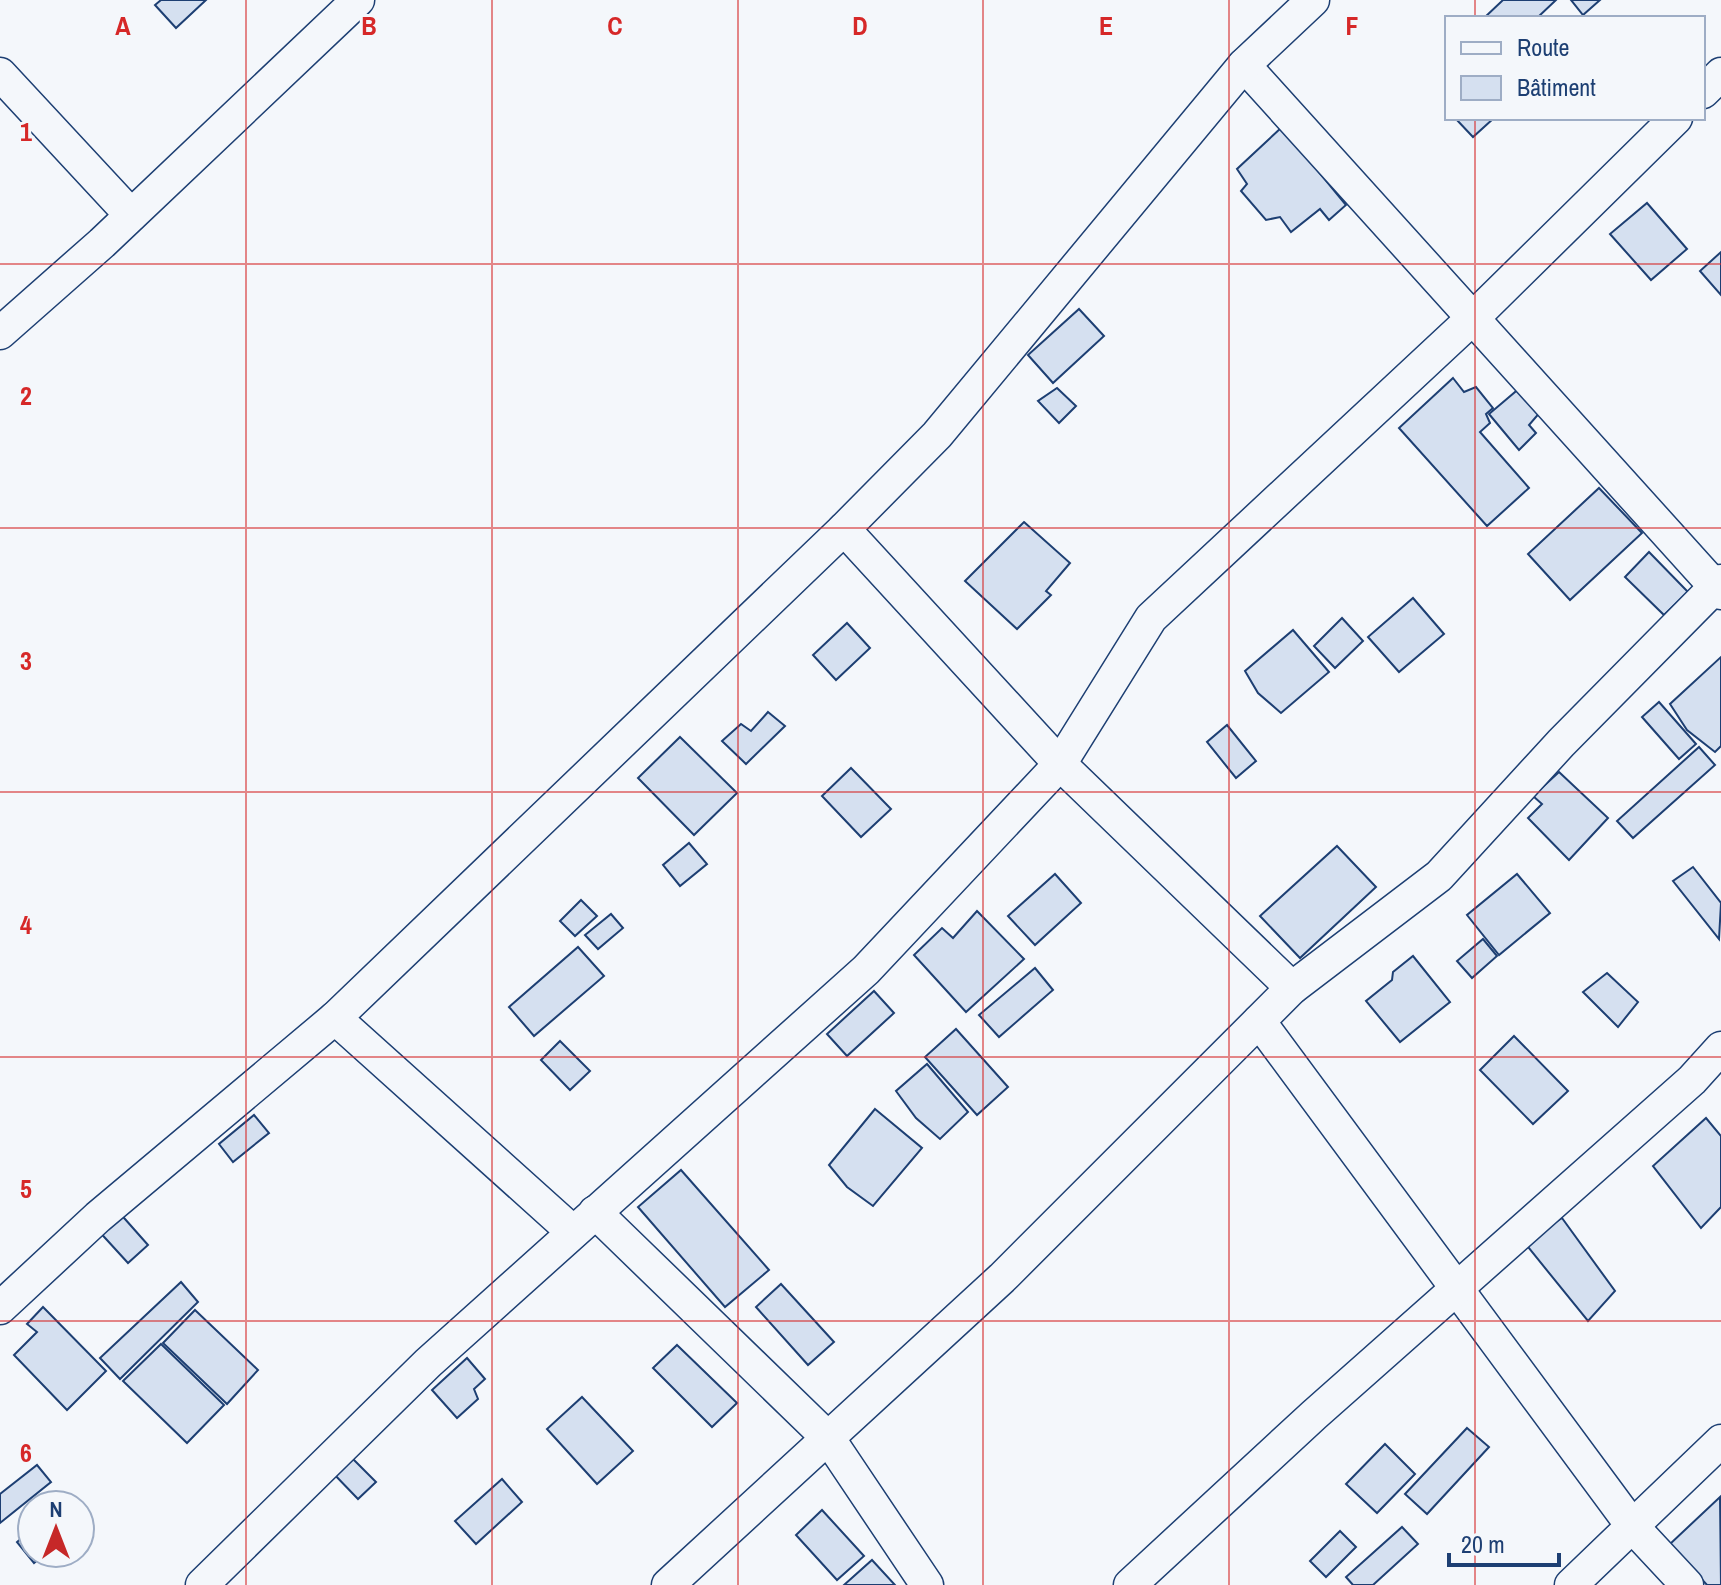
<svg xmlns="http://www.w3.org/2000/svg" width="1721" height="1585" viewBox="0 0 1721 1585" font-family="'Archivo Narrow',sans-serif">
  <rect width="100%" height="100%" fill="#f4f7fb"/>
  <!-- building -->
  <g fill="#d5e0f0" stroke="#1d3f73" stroke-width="2">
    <polygon points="161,0 206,0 176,28 155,5"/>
    <polygon points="1503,0 1556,0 1537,18 1484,18"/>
    <polygon points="1571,0 1600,0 1583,15"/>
    <polygon points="1455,118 1494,118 1473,137"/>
    <polygon points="1282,127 1346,205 1329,220 1320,209 1291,232 1280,217 1266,220 1241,191 1247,184 1237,169"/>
    <polygon points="1647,203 1687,249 1651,280 1610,234"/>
    <polygon points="1721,252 1721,295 1700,271"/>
    <polygon points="1079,309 1104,336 1053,383 1028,355"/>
    <polygon points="1453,378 1464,392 1476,387 1493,408 1486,414 1490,423 1480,432 1529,488 1487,526 1399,428"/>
    <polygon points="1521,387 1542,410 1529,425 1536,433 1519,450 1489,414"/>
    <polygon points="1057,388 1076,406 1059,423 1038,401"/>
    <polygon points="1599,488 1642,533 1570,600 1528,554"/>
    <polygon points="1024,522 1070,563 1046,591 1051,595 1017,629 965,581"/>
    <polygon points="1649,552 1688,592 1664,615 1625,577"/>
    <polygon points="1413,598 1444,634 1399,672 1368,637"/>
    <polygon points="1342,618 1363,641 1335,668 1314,646"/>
    <polygon points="847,623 870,648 836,680 813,655"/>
    <polygon points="1293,630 1329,672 1281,713 1258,693 1245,671"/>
    <polygon points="1721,657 1721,746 1715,752 1687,730 1670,704"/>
    <polygon points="1659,702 1696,744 1679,759 1642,717"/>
    <polygon points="768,712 785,726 746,764 722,741 741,724 751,731"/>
    <polygon points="1227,725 1256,761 1236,778 1207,742"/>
    <polygon points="680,737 737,793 694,835 638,778"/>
    <polygon points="1699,747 1715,765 1633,838 1617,821"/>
    <polygon points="851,768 891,809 861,837 822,796"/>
    <polygon points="1559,772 1608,818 1569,860 1528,818 1542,804 1533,796"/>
    <polygon points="689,843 707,864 680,886 663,865"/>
    <polygon points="1337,846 1376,887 1300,958 1260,916"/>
    <polygon points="1693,867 1721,903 1719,939 1673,881"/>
    <polygon points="1055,874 1081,903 1035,945 1008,916"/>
    <polygon points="1517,874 1550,913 1499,955 1467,915"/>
    <polygon points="581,900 597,916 575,936 560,921"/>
    <polygon points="977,911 1024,959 966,1012 914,955 942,928 953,938"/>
    <polygon points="611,914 623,928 598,949 585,935"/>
    <polygon points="1483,939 1497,956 1472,978 1457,961"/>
    <polygon points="578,947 604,976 534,1036 509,1007"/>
    <polygon points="1413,956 1450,1002 1400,1042 1366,1001 1392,980 1393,972"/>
    <polygon points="1035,968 1053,990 999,1037 979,1015"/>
    <polygon points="1607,973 1638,1002 1618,1027 1583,992"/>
    <polygon points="874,991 894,1013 847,1056 827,1034"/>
    <polygon points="956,1029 1008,1087 977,1115 925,1057"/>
    <polygon points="1514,1036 1568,1091 1533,1124 1480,1070"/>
    <polygon points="560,1041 590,1071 570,1090 541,1060"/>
    <polygon points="927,1064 968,1112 940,1139 916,1118 896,1091"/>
    <polygon points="875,1109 922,1148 873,1206 847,1187 829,1165"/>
    <polygon points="254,1115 269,1133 233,1162 219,1144"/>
    <polygon points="1706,1118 1721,1136 1721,1207 1701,1228 1653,1166"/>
    <polygon points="681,1170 769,1270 725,1307 638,1207"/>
    <polygon points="117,1210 148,1245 128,1263 96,1228"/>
    <polygon points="1562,1218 1615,1291 1588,1321 1524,1242"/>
    <polygon points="181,1282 198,1302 120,1379 100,1358"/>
    <polygon points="781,1284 834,1342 808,1365 756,1307"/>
    <polygon points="43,1307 106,1371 67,1410 14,1355 37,1332 27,1324"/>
    <polygon points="195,1310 258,1370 227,1404 163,1343"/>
    <polygon points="161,1344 224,1405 187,1443 123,1381"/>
    <polygon points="677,1345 737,1403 712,1427 653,1368"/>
    <polygon points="467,1358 485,1379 474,1389 478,1399 457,1418 432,1390"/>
    <polygon points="582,1397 633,1451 597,1484 547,1429"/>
    <polygon points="1467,1428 1489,1447 1427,1514 1405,1494"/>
    <polygon points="1385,1444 1415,1474 1377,1513 1346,1484"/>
    <polygon points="347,1453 376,1482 358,1499 330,1470"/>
    <polygon points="37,1465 51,1482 0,1523 0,1494"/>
    <polygon points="502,1479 522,1502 476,1544 455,1521"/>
    <polygon points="1720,1497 1721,1585 1707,1585 1670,1544"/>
    <polygon points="822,1510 864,1556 837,1580 796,1535"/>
    <polygon points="1402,1527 1418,1544 1373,1585 1353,1585 1346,1577"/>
    <polygon points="32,1529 32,1553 46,1553 34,1563 17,1542"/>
    <polygon points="1340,1531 1356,1547 1326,1577 1310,1561"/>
    <polygon points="872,1560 895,1585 844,1585"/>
  </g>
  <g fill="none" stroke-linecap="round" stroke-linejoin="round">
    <!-- street casing -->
    <g stroke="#1d3f73" stroke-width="35">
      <g id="street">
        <polyline points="1244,65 1721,593"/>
        <polyline points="0,74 131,215"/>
        <polyline points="1703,92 1721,74"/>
        <polyline points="0,333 102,243 358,0"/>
        <polyline points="844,529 1060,764 1292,988"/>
        <polyline points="335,1018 573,1232"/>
        <polyline points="1259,1021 1633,1527 1687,1585"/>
        <polyline points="595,1212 829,1439 927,1585"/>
        <polyline points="0,1308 98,1217 335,1018 844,529 937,435 1244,65 1313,0"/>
        <polyline points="202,1585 428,1363 866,970 1060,764 1151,618 1474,317 1676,118"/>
        <polyline points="668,1585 1002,1278 1292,988 1439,876 1561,743 1721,581"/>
        <polyline points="1130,1585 1314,1415 1692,1080 1721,1048"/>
        <polyline points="1571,1585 1721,1441"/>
      </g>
    </g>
    <!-- street -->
    <use href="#street" stroke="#f4f7fb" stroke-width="32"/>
  </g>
  <!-- grid -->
  <path fill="none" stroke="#d62828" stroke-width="2" stroke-opacity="0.55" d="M246 0V1585M492 0V1585M738 0V1585M983 0V1585M1229 0V1585M1475 0V18M1475 118V1585M0 264H1721M0 528H1721M0 792H1721M0 1057H1721M0 1321H1721"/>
  <g font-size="26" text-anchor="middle" font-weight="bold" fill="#d62828" stroke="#f4f7fb" stroke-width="6" stroke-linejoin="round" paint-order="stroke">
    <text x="123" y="35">A</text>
    <text x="369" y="35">B</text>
    <text x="615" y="35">C</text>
    <text x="860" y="35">D</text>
    <text x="1106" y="35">E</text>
    <text x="1352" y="35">F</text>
    <text x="26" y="141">1</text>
    <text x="26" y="405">2</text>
    <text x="26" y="670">3</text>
    <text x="26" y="934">4</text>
    <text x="26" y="1198">5</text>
    <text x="26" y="1462">6</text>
  </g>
  <!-- legend -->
  <rect x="1445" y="16" width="260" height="104" fill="#f4f7fb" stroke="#9eadc5" stroke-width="2"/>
  <rect x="1461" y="42" width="40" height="12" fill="#f4f7fb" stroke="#9eadc5" stroke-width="2"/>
  <text x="1517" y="56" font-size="24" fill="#1d3f73">Route</text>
  <rect x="1461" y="76" width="40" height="24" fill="#d5e0f0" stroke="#9eadc5" stroke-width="2"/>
  <text x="1517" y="96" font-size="24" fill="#1d3f73">Bâtiment</text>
  <!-- north arrow -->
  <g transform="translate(56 1529)"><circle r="38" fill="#f4f7fb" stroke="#9eadc5" stroke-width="2"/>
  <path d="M0-6L14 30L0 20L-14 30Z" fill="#c62828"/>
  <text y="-12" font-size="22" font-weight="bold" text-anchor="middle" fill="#1d3f73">N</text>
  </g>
  <!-- scale -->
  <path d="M1449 1553v12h110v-12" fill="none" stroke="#1d3f73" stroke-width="4"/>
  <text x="1461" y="1553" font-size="24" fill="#1d3f73" stroke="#f4f7fb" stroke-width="6" paint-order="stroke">20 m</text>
</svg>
